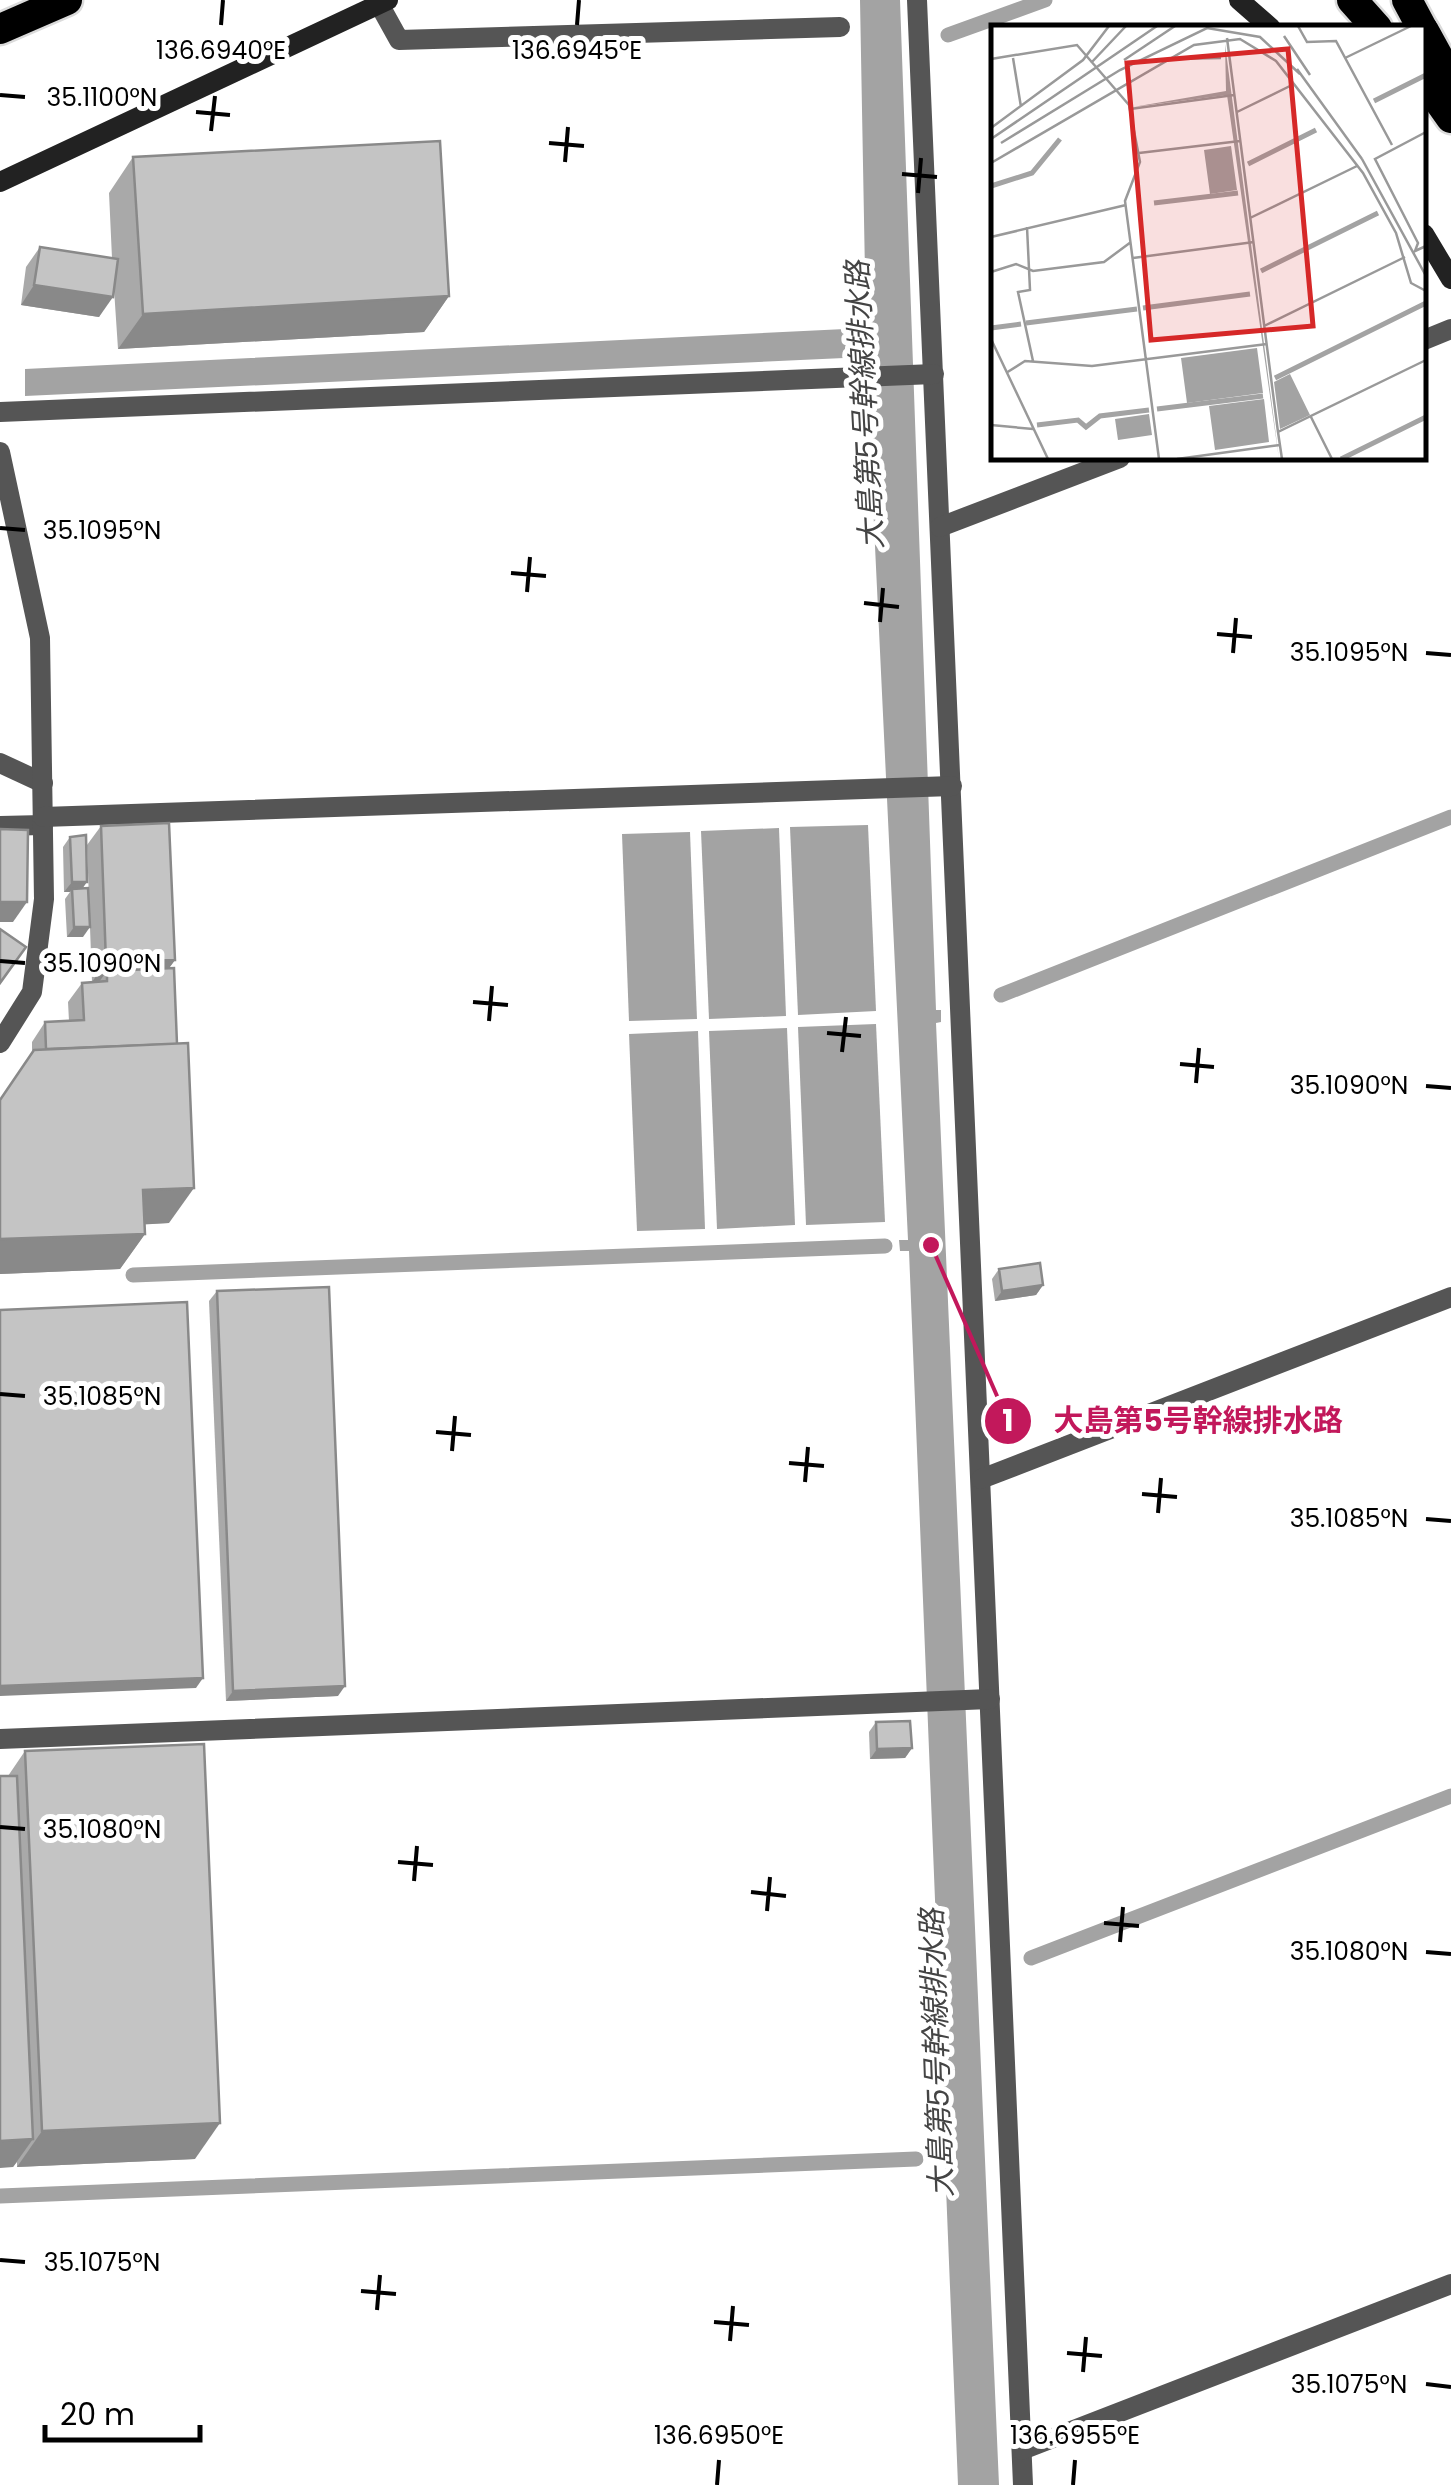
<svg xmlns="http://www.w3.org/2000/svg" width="1451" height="2485" viewBox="0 0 1451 2485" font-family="Poppins,'Noto Sans JP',sans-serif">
  <rect width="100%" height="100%" fill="#fff"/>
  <!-- water -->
  <g fill="#a3a3a3">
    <polygon points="860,0 900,0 936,1010 941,1010 941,1022 936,1023 999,2485 958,2485 945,2163 937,2162 937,2151 945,2149 909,1251 900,1251 899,1240 908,1240 866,357 25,396 25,369 866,328"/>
    <polygon points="868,825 876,1011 798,1015 790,827"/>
    <polygon points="779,828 786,1016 709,1019 701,831"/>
    <polygon points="690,832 697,1019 629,1021 622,834"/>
    <polygon points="876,1024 885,1222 806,1225 798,1027"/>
    <polygon points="787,1028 795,1225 717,1229 709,1031"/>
    <polygon points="698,1031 705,1229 637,1231 629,1034"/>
  </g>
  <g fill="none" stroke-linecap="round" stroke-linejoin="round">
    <!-- stream -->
    <g stroke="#a3a3a3" stroke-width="15">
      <polyline points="948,35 1045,0"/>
      <polyline points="1001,995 1451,817"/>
      <polyline points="133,1275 885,1246"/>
      <polyline points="1031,1958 1451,1796"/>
      <polyline points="0,2196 916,2159"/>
    </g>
    <!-- motorway casing -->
    <g stroke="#dbdbdb" stroke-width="35">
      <g id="motorway">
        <polyline points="1352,0 1377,28"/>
        <polyline points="1407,0 1422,28"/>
        <polyline points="0,29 67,0"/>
        <polyline points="1424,31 1451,80"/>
        <polyline points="1424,80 1451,118"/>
      </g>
    </g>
    <!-- service -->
    <g stroke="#555" stroke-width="20">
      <polyline points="0,763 43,783"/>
      <polyline points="0,826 43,825"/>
    </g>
    <!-- minor -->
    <g stroke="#555" stroke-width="20">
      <polyline points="917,0 1023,2485"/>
      <polyline points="379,4 399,40 840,27"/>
      <polyline points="1424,340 1451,329"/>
      <polyline points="0,412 934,374"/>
      <polyline points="0,452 40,638 44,899 32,992 0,1043"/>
      <polyline points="940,527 1120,458"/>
      <polyline points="43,817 952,786"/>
      <polyline points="981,1479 1451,1297"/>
      <polyline points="0,1739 990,1699"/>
      <polyline points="1022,2450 1451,2284"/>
    </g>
    <!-- secondary -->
    <g stroke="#222" stroke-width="20">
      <polyline points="1239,0 1271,28"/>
      <polyline points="0,182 388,0"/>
      <polyline points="1424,234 1451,279"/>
    </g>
    <!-- motorway -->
    <use href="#motorway" stroke="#000" stroke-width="30"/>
  </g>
  <!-- wall -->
  <g fill="#a9a9a9">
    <polygon points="133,157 449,296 424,332 118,349 114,289 99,317 21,305 26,267 40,247 112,258 109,193"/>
    <polygon points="101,826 175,960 169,968 169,1223 145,1224 145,1234 120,1269 0,1274 0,1099 32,1053 32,1042 45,1022 69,1021 68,1002 82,983 92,982 87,845"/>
    <polygon points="70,837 82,889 83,937 67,937 65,899 70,892 64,892 63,847"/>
    <polygon points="999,1269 1043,1285 1036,1295 995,1301 992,1279"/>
    <polygon points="217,1291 338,1696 226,1701 209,1301"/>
    <polygon points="876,1722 912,1748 905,1758 870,1759 869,1732"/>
    <polygon points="25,1751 195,2159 17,2167 17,2162 13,2167 8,1776"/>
  </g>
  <!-- shaded-wall -->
  <g fill="#898989">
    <polygon points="34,285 113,297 99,317 21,305"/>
    <polygon points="449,296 424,332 118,349 143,314"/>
    <polygon points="72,882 87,882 80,892 72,889 70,892 64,892"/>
    <polygon points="0,902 27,902 13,922 0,922"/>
    <polygon points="74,927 90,927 83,937 67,937"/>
    <polygon points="175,960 161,979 107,971 99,982 92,982 106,962"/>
    <polygon points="194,1188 169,1223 119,1226 143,1190"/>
    <polygon points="145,1234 120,1269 0,1274 0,1239"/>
    <polygon points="1043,1285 1036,1295 995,1301 1002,1291"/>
    <polygon points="203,1678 196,1688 0,1696 0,1686"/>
    <polygon points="345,1686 338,1696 226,1701 233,1691"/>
    <polygon points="912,1748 905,1758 870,1759 877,1749"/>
    <polygon points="220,2123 195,2159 17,2167 42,2131"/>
    <polygon points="33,2139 13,2167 0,2168 0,2141"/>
  </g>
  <!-- building -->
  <g fill="#c4c4c4" stroke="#898989" stroke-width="2.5">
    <polygon points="440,141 449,296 143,314 133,157"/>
    <polygon points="40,247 118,259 113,297 34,285"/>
    <polygon points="169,823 175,960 106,962 101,826"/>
    <polygon points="0,829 28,830 27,902 0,902"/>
    <polygon points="86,835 87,882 72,882 70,837"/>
    <polygon points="88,888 90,927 74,927 72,889"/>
    <polygon points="0,929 26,947 0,983"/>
    <polygon points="174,968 177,1044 46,1049 45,1022 84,1020 82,983 107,981 107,971"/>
    <polygon points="188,1043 194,1188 143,1190 145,1234 0,1239 0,1100 34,1050"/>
    <polygon points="1040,1263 1043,1285 1002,1291 999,1269"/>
    <polygon points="329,1287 345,1686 233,1691 217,1291"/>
    <polygon points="187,1302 203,1678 0,1686 0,1310"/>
    <polygon points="910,1721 912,1748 877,1749 876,1722"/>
    <polygon points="204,1744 220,2123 42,2131 25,1751"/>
    <polygon points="0,1776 17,1776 33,2139 0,2141"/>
  </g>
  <!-- ticks -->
  <path fill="none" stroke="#000" stroke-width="4" d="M221 25 223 0M577 25 579 0M0 95 25 97M196 112 230 115M211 131 215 96M549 143 584 146M565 162 568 127M902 174 937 177M918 193 921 158M0 528 25 530M511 573 546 576M527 592 530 557M864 603 899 607M880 622 883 588M1217 634 1252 637M1233 653 1236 618M1426 653 1451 655M0 961 25 963M473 1002 508 1005M489 1021 492 986M827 1033 861 1036M842 1052 846 1017M1180 1064 1214 1067M1196 1083 1199 1048M1426 1086 1451 1088M0 1394 25 1396M436 1432 471 1435M452 1451 455 1416M789 1463 824 1466M805 1482 808 1447M1142 1494 1177 1497M1158 1513 1161 1478M1426 1519 1451 1521M0 1827 25 1829M398 1862 433 1865M414 1881 417 1846M751 1892 786 1896M767 1911 770 1877M1104 1923 1139 1926M1120 1942 1123 1907M1426 1952 1451 1954M0 2260 25 2262M361 2291 396 2294M377 2310 380 2275M714 2322 749 2325M730 2341 733 2306M1067 2353 1102 2356M1083 2372 1086 2337M1426 2384 1451 2387M717 2485 719 2460M1073 2485 1075 2460"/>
  <g text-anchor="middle" stroke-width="10" stroke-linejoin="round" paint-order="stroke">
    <!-- water labels -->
    <g font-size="30" font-style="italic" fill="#444" stroke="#fff">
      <text transform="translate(865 405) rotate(-93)" y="10">大島第5号幹線排水路</text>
      <text transform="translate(937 2053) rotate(-92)" y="10">大島第5号幹線排水路</text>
    </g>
  </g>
  <!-- overview -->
  <g transform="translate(991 25)">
    <rect width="435" height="435" fill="#fff"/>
    <path d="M234 19 288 434 236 70 142 82 235 66ZM240 121 246 165 219 169 213 125ZM266 323 272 368 196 378 190 333ZM299 349 319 390 289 404 283 357ZM273 374 278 417 224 425 218 381ZM158 389 161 410 127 415 124 394Z" fill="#a3a3a3"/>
    <path fill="none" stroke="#a3a3a3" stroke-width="5" d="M383 76 435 50M257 139 325 105M0 161 41 148 69 114M163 178 247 168M270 246 387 188M152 283 259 269M35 298 146 284M0 303 30 299M284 353 435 278M166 384 272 371M46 400 87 395 95 402 109 391 158 385M350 434 435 392"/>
    <path fill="none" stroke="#999" stroke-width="2.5" d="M307 1 316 17 345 16 401 120M293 11 319 50M236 13 287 407M22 33 30 82M354 33 420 1M0 34 86 20 138 80 149 137 134 176 168 434M178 34 230 33M133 35 184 1M100 38 135 1M306 44 371 134M139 84 243 70M246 87 303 59M0 103 92 35 118 1M435 107 384 134 427 218 424 226 435 221M0 114 166 1M10 118 129 45 216 3 269 12 309 49M148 128 249 116M371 134 435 251M0 138 203 20 249 14 285 36 372 148 405 208 420 258 435 266M259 193 366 141M36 202 39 265 27 267 42 336M0 212 135 180M142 233 263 217M0 247 25 239 42 246 113 237 140 217M273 301 414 232M0 314 57 434M15 348 34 336 101 341 276 319M320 392 341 434M0 400 42 404M186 434 289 420M291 434 287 407 435 335"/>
    <path fill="#d62828" fill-opacity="0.15" stroke="#d62828" stroke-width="5" d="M297 24 322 301 160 315 136 38Z"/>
    <rect width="435" height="435" fill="none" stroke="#000" stroke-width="5"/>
  </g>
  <g font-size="25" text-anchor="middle" fill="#000" stroke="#fff" stroke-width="10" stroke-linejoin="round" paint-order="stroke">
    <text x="221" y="59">136.6940°E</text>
    <text x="577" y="59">136.6945°E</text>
    <text x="102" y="106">35.1100°N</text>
    <text x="102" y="539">35.1095°N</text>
    <text x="1349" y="661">35.1095°N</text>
    <text x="102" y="972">35.1090°N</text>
    <text x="1349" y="1094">35.1090°N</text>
    <text x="102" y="1405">35.1085°N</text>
    <text x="1349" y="1527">35.1085°N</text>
    <text x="102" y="1838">35.1080°N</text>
    <text x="1349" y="1960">35.1080°N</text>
    <text x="102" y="2271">35.1075°N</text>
    <text x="1349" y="2393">35.1075°N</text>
    <text x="719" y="2444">136.6950°E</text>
    <text x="1075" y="2444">136.6955°E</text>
  </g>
  <!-- callouts -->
  <path fill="none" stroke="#c2185b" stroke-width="4" d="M931 1245L1008 1421"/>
  <g fill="#c2185b" stroke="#fff" stroke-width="4">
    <circle cx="931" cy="1245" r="10"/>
    <circle cx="1008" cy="1421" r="25"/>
  </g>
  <g font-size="30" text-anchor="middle" font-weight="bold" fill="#fff">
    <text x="1008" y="1431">1</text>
  </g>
  <g font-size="30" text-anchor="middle" font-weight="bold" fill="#c2185b" stroke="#fff" stroke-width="10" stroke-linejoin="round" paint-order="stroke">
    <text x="1198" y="1431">大島第5号幹線排水路</text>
  </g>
  <!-- scale -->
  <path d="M45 2425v15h155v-15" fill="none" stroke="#000000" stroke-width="5"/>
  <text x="60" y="2425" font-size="30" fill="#000000" stroke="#ffffff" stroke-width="8" paint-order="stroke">20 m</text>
</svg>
